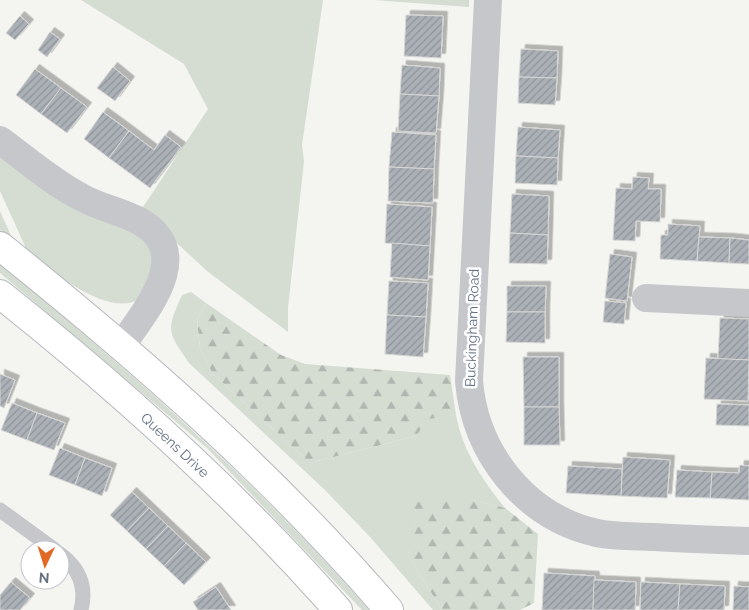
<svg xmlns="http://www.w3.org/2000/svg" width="749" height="610" viewBox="0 0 749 610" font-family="Raleway,sans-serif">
  <defs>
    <pattern id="forest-firs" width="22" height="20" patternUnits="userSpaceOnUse" patternTransform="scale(1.25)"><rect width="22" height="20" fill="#d5dcd2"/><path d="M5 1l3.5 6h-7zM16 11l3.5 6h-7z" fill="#b0b7b0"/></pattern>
    <pattern id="building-hatch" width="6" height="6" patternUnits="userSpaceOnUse" patternTransform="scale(1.25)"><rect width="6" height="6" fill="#abb1b7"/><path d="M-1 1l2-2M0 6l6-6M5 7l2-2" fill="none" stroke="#8f949a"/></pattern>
    <filter id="shadow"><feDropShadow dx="4.5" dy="-4.5" stdDeviation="0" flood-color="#0004"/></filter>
  </defs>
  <rect width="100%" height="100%" fill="#f4f5f1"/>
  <!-- grass -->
  <g fill="#d5dcd2">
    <polygon points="81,0 323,0 302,145 304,161 288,308 288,332 207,271 141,210 208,109 184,64"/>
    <polygon points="374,0 469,0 469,7"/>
    <path d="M0 151 80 212 143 235 155 260 139 299C108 319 47 268 24 248L25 246 0 191Z"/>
    <polygon points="0,211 12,238 11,239 0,230"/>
    <path d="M0 263C130 372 257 482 369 610H362L207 448 0 273Z"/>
    <path d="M191 292 206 303 197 320 200 349 213 374 310 463 416 436 428 418 456 415C463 452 482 479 505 508L470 499 409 557 442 610H433L370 537 325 490 189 363C167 331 166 331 182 295Z"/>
  </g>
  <!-- forest -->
  <g fill="url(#forest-firs)">
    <polygon points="206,303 281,355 305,364 450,375 456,415 428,419 416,436 310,463 213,374 200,349 197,320"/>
    <polygon points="409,497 470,499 505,508 538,534 534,603 520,610 442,610 409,557"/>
  </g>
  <!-- building -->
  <g fill="url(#building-hatch)" stroke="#d6d6d4" filter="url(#shadow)">
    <polygon points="406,15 443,16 441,58 404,56"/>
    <polygon points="20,16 29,24 15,40 6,33"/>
    <polygon points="50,32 60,39 47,57 38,50"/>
    <polygon points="521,49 558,51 557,78 519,77"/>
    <polygon points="402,65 440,68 439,96 400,94"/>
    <polygon points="113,67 130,81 115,101 97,88"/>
    <polygon points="35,69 61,88 41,114 16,95"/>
    <polygon points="519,77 557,78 555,105 518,103"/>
    <polygon points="61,88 87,107 67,133 41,114"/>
    <polygon points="400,94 439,96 436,133 398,131"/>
    <polygon points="103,112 129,131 109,158 84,139"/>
    <polygon points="518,127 560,130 558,158 516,156"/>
    <polygon points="129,131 154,150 165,135 181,147 150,188 109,158"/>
    <polygon points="392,132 436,135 434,169 389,167"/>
    <polygon points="516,156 558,158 557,185 515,183"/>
    <polygon points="389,167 434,169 433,203 388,201"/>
    <polygon points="633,177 649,178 648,189 661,189 660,222 636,221 635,241 613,240 616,188 632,189"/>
    <polygon points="512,194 549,196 548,235 510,233"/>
    <polygon points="387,204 432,207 430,246 385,243"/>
    <polygon points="668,224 700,226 697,261 660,259 661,235 668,235"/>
    <polygon points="510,233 548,235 547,264 509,263"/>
    <polygon points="699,237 730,238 729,263 697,261"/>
    <polygon points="730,238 749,240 749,264 729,263"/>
    <polygon points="392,243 430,246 428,280 390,277"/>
    <polygon points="610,254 632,257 627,301 605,298"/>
    <polygon points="389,281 428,283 426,317 387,315"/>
    <polygon points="507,286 546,286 545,312 507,312"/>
    <polygon points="605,301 626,303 624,324 603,322"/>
    <polygon points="507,312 545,312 545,343 506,342"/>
    <polygon points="387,315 426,317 423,357 385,354"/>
    <polygon points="720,318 749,319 749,360 718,359"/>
    <polygon points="523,357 559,357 559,407 524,407"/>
    <polygon points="706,358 749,360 748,401 704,399"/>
    <polygon points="0,374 15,380 4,408 0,406"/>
    <polygon points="12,403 37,413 27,440 1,430"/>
    <polygon points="717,404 749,405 749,426 716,425"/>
    <polygon points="524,407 559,407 560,445 524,445"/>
    <polygon points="37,413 65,423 54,450 27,440"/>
    <polygon points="60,448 85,458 75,485 49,475"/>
    <polygon points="623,457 670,460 667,498 621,496"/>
    <polygon points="85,458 112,468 102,496 75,485"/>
    <polygon points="740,465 749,466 749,500 710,498 712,472 739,473"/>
    <polygon points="568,466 622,469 621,496 566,493"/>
    <polygon points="677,470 712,472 710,498 675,497"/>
    <polygon points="132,492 149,508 127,531 110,515"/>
    <polygon points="149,508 168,526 146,549 127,531"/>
    <polygon points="168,526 186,543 164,566 146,549"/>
    <polygon points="186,543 206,562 184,585 164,566"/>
    <polygon points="544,573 595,576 593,610 542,610"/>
    <polygon points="594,580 636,582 635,610 593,610"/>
    <polygon points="11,582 30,598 20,610 0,610 0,595"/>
    <polygon points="641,582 680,584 678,610 640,610"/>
    <polygon points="680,584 725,586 724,610 678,610"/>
    <polygon points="734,586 749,587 749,610 733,610"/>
    <polygon points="216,587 231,610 198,610 193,602"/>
  </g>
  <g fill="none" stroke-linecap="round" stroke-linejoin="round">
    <!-- primary casing -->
    <g stroke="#b5b8bd" stroke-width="30">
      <g id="primary">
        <path d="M0 246C140 358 272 474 389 610"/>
        <path d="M0 294C121 390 236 494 338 610"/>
      </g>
    </g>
    <!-- lane -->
    <g stroke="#c5c7cb" stroke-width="15">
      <polyline points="0,510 55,550"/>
      <path d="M60 554C79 568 87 586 81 610"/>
    </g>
    <!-- street -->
    <g stroke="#c5c7cb" stroke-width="28">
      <path d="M488 0 469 381C475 453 525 517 597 533 616 537 635 536 654 537 686 539 717 540 749 541"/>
      <path d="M0 140C26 159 52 182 81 197 100 208 122 211 141 222 195 254 146 310 122 345"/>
      <polyline points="646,298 749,303"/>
    </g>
    <!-- primary -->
    <use href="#primary" stroke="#fff" stroke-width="28"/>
  </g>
  <g text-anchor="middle" stroke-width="5" stroke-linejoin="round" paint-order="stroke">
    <!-- street labels -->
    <g font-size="14" fill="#647182" stroke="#fff">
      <text transform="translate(472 328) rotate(-88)" y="5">Buckingham Road</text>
      <text transform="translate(175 445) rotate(43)" y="5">Queens Drive</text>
    </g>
  </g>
  <!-- north arrow -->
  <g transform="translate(45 565) rotate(184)"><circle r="24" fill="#ffffff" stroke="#c1c6cd"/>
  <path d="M0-4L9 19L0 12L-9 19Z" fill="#e16825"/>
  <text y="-8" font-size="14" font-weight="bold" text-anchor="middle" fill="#647182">N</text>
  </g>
</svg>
